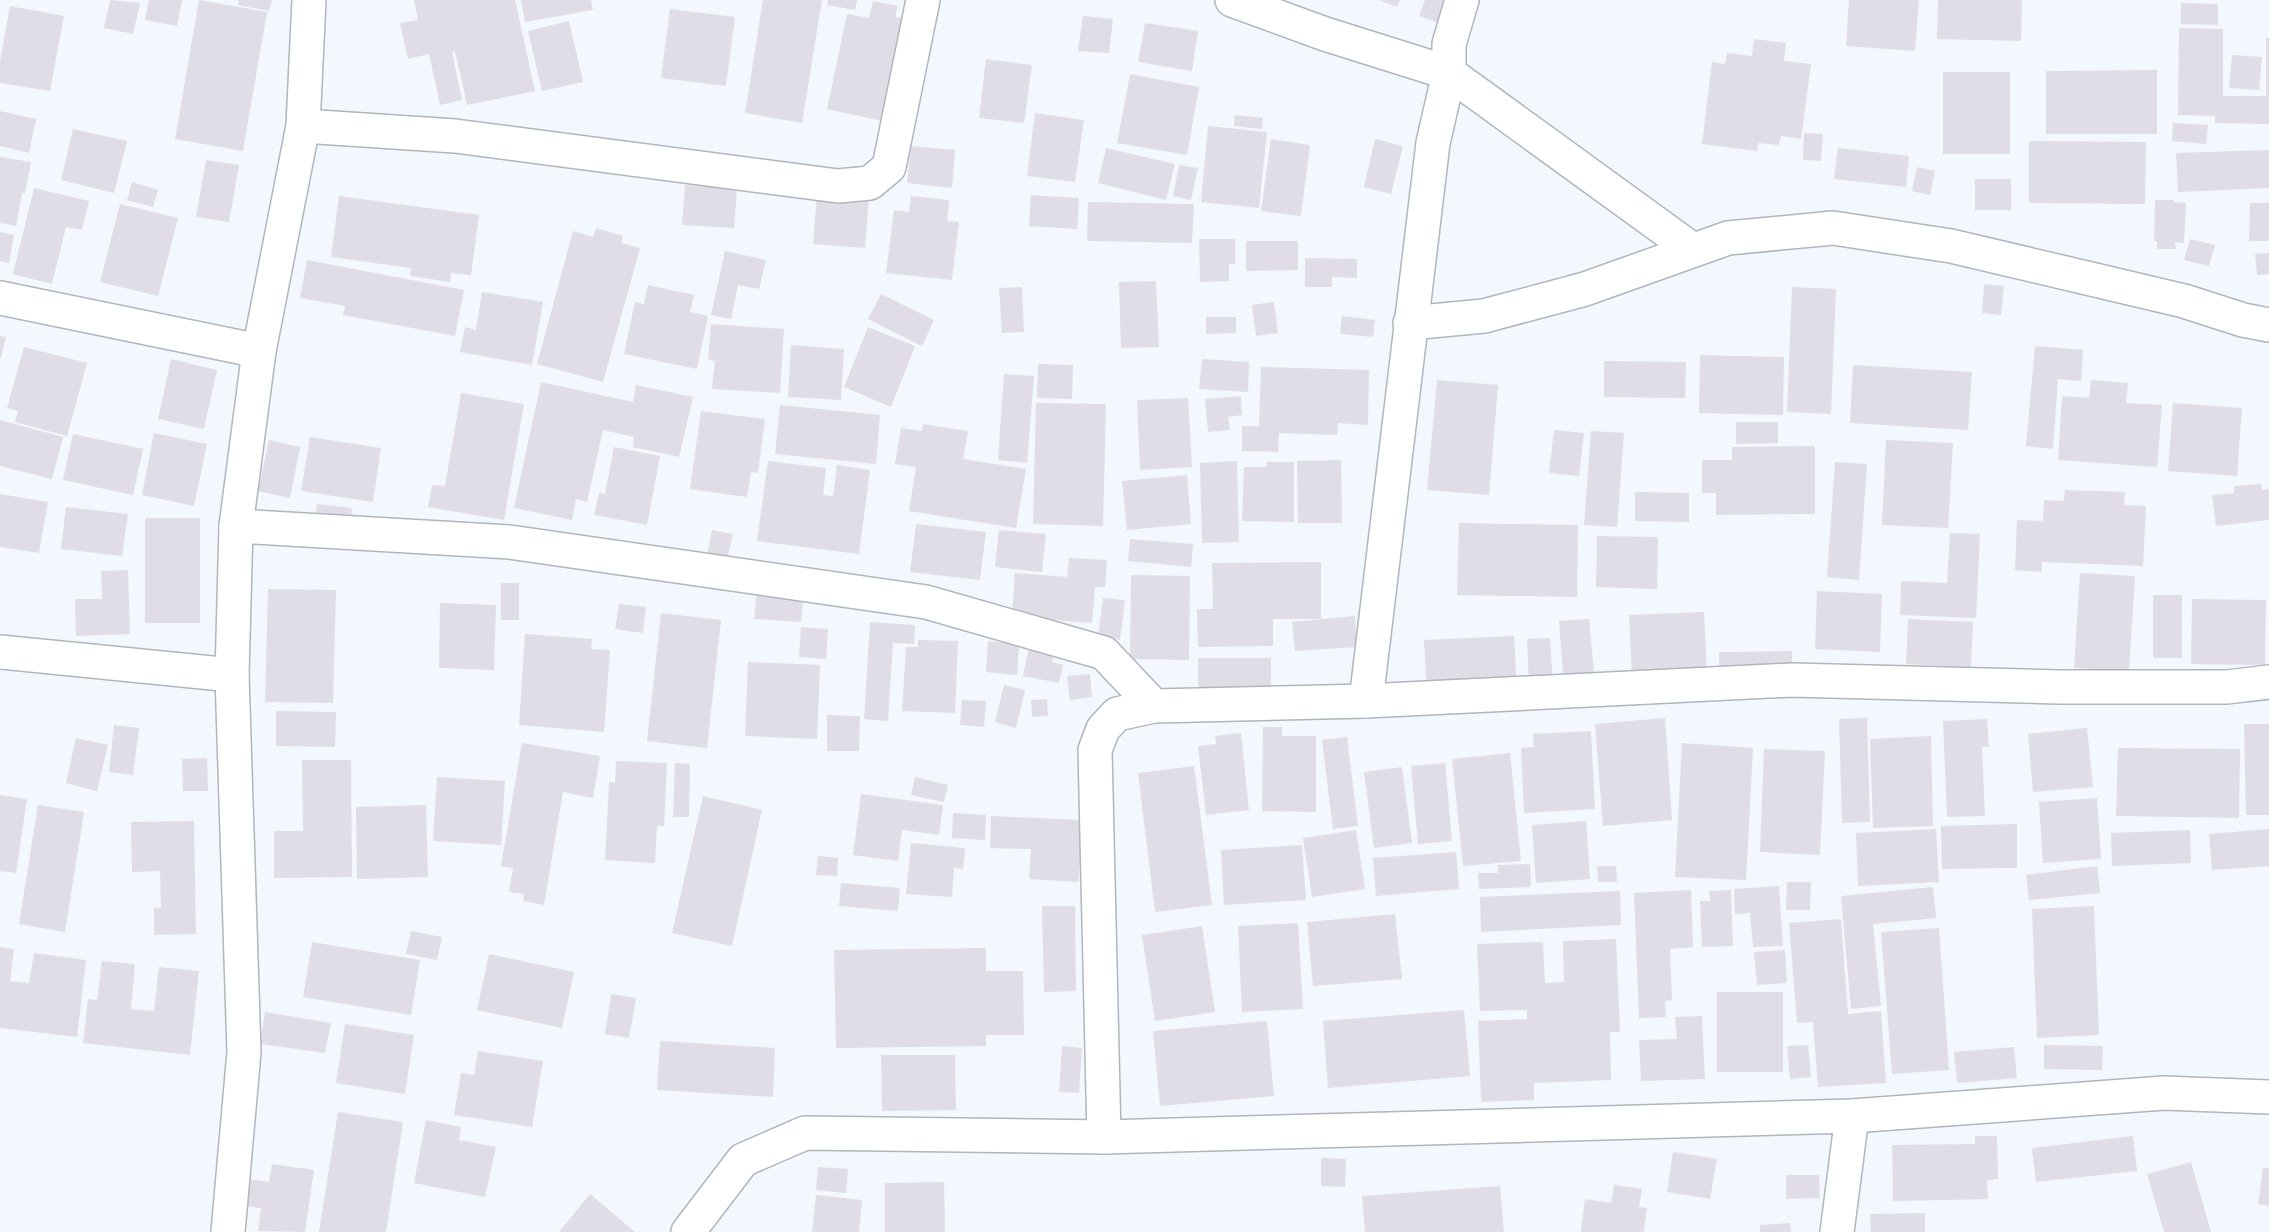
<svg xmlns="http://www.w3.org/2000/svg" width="2269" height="1232" viewBox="0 0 2269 1232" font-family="'Fira Sans',sans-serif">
  <rect width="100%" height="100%" fill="#f3f7fe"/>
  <!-- building -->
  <g fill="#e0dde7">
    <polygon points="110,0 140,3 133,34 104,28"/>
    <polygon points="149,0 182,0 177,26 145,20"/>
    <polygon points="199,0 267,12 243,151 175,139"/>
    <polygon points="239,0 272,0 269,11 238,5"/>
    <polygon points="414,0 515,0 535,91 467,105 455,51 452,52 462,100 440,105 429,54 408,59 400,23 418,20"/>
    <polygon points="521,0 591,0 593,10 525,22"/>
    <polygon points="763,0 822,0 802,123 745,113"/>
    <polygon points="828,0 857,0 855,10 827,5"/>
    <polygon points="1379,0 1400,0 1397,7"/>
    <polygon points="1425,0 1448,0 1439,23 1419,16"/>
    <polygon points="1849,0 1919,0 1915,51 1846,46"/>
    <polygon points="1938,0 2022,0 2021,41 1937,39"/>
    <polygon points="873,1 898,6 895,17 913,21 891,123 827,109 847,14 869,18"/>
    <polygon points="2181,3 2218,4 2218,25 2181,24"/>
    <polygon points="10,6 64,16 50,91 0,83 0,61"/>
    <polygon points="670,9 735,17 726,86 661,78"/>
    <polygon points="1083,16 1113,19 1109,53 1078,51"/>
    <polygon points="569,21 583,82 542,91 528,31"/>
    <polygon points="1145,23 1198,31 1192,71 1138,62"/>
    <polygon points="2179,28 2223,29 2223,96 2266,96 2266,38 2269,38 2269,124 2215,123 2215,116 2178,115"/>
    <polygon points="1754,39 1786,43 1784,61 1811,64 1801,139 1781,136 1779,145 1758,143 1757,151 1702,144 1712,62 1725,64 1727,53 1752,56"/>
    <polygon points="2232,55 2262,57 2259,90 2229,88"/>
    <polygon points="986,59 1032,65 1024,123 979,118"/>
    <polygon points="2157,70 2157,134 2046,134 2046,71"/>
    <rect x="1943" y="72" width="67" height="82"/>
    <polygon points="1130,74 1199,87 1187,155 1117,143"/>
    <polygon points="0,111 36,119 29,153 0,146"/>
    <polygon points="1035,113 1084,120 1075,182 1027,176"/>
    <polygon points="1235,115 1263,118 1262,129 1234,126"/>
    <polygon points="2173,123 2208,125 2206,144 2172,141"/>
    <polygon points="1208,126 1267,132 1259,208 1201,202"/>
    <polygon points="73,129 127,141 114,193 61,180"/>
    <polygon points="1804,133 1823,134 1821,161 1803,160"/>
    <polygon points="1271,139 1310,145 1301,216 1261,211"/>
    <polygon points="1375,139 1403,146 1391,194 1364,187"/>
    <polygon points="2029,141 2146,142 2145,204 2029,203"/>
    <polygon points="911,146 955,150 952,188 907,183"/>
    <polygon points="1106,148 1175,164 1166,200 1098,183"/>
    <polygon points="1838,148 1909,156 1906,187 1834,179"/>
    <polygon points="2269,150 2269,188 2178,192 2176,153"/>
    <polygon points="0,157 31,162 25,193 22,193 16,226 0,223"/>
    <polygon points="206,160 239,165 229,222 196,217"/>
    <polygon points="1179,165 1198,168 1191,200 1173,196"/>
    <polygon points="1917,167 1935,171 1930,195 1912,191"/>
    <rect x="1975" y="179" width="36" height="31"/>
    <polygon points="132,182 158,190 153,207 127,200"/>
    <polygon points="685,185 737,189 734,228 682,225"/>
    <polygon points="34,188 89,201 82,230 66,227 52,284 13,274"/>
    <polygon points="817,194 869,197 865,248 813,244"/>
    <polygon points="1031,195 1079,198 1077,229 1029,226"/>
    <polygon points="339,196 479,215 471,275 451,273 450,282 410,276 411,268 331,257"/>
    <polygon points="911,196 949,200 947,221 959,222 952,280 886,273 894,210 909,212"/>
    <polygon points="2155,200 2173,200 2174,202 2186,203 2184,243 2175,242 2176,249 2157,249 2157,241 2154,241"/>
    <polygon points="1088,202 1194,204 1192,243 1087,241"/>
    <polygon points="2250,203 2269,203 2269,241 2249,241"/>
    <polygon points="120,204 178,218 158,296 100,282"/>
    <polygon points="596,228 623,236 621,243 640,248 603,382 537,364 573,231 593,237"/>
    <polygon points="0,232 14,235 9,263 0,261"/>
    <polygon points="1199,239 1235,239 1235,264 1229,264 1229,281 1200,282"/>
    <polygon points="2190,239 2215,245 2209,266 2184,260"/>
    <polygon points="1246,241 1298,241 1298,270 1246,271"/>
    <polygon points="725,251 766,260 759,289 738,285 731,319 711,315"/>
    <polygon points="2269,253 2269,274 2257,275 2255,254"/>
    <polygon points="1305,258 1357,259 1357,278 1332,277 1332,287 1305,287"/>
    <polygon points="307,260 464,290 455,336 343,315 345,306 300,298"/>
    <polygon points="1156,281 1159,347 1121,348 1119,282"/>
    <polygon points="1984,284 2004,286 2001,315 1982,313"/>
    <polygon points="648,285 694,295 690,312 708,316 697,369 624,354 635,302 644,304"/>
    <polygon points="1022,287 1024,332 1002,333 999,288"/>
    <polygon points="1792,287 1836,289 1831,414 1787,412"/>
    <polygon points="482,292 543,302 532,365 460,352 465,327 476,330"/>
    <polygon points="881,294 934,320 922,346 868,319"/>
    <polygon points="1274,302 1278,333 1256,336 1252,305"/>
    <polygon points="1342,316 1375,320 1373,337 1340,334"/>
    <polygon points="1206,317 1236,317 1236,333 1206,334"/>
    <polygon points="711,324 784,329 780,393 712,389 715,361 708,360"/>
    <polygon points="868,327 915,346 891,407 844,387"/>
    <polygon points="0,336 6,337 1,358 0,358"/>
    <polygon points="791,345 844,349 841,400 788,397"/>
    <polygon points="2035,346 2083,350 2081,381 2058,379 2053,449 2026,446"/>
    <polygon points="24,347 87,363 67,436 15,422 18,411 7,408"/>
    <polygon points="1700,355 1784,357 1783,415 1699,413"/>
    <polygon points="171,359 217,370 204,429 158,419"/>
    <polygon points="1202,359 1249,362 1248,392 1199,389"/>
    <polygon points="1604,361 1686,362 1685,398 1604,397"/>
    <polygon points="1038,364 1073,365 1072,399 1037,398"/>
    <polygon points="1853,365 1972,372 1968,430 1850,423"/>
    <polygon points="1261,367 1369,370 1368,425 1338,423 1337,435 1279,433 1278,452 1242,451 1242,426 1259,426"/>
    <polygon points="1004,374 1034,376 1027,463 998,460"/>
    <polygon points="1437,380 1498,385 1489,495 1427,490"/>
    <polygon points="2091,380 2128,383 2126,403 2162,405 2157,467 2058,460 2062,396 2089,398"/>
    <polygon points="541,382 633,402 636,385 693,397 679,457 633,447 634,437 603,430 587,502 576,499 572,520 514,508"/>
    <polygon points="461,393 524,404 504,520 428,507 432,485 445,486"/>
    <polygon points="1241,396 1242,415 1228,417 1230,430 1208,432 1205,399"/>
    <polygon points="1188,398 1192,467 1140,470 1137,400"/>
    <polygon points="1036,403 1106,404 1103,526 1033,524"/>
    <polygon points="2173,403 2242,408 2237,476 2168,471"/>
    <polygon points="780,405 880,415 876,464 775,454"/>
    <polygon points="701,411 765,419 758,473 751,472 747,497 690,489"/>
    <polygon points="0,420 63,437 52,479 0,466"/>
    <polygon points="1736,422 1778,422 1778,443 1736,444"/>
    <polygon points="923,424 968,431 963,459 1026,469 1016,528 909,511 916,467 895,464 901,428 922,431"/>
    <polygon points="1554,430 1584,433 1579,476 1549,473"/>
    <polygon points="1591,431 1624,433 1617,527 1584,525"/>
    <polygon points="154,433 207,444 194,506 142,495"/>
    <polygon points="73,434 143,449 133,495 63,480"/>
    <polygon points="310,437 381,448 373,502 301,491"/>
    <polygon points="269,440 300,447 290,498 258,491"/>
    <polygon points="1886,440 1953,443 1948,528 1882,525"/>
    <polygon points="1815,446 1815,514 1716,515 1716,493 1702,493 1702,460 1732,460 1732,447"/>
    <polygon points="614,447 660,456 647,525 594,515 599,493 605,494"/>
    <polygon points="1341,460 1342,523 1298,523 1297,461"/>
    <polygon points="768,461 826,468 823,495 833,496 837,465 870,470 859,554 757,541"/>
    <polygon points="1237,461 1239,542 1202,543 1200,463"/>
    <polygon points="1267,462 1294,462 1294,522 1242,521 1244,467 1267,467"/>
    <polygon points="1835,462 1867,464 1859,580 1827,577"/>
    <polygon points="1187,475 1191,524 1127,530 1122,481"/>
    <polygon points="2261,484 2262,490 2269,489 2269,520 2216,526 2212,495 2234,493 2234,486"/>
    <polygon points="2065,490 2125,492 2124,505 2146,506 2143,566 2042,562 2042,572 2015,570 2017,520 2043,521 2044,500 2064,501"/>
    <polygon points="1635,492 1689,493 1689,522 1635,521"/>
    <polygon points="0,494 48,502 39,553 0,547"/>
    <polygon points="317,504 352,508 350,527 314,523"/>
    <polygon points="66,507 128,514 122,556 61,549"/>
    <rect x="145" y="518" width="55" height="105"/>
    <polygon points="1459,523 1578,525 1577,597 1457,595"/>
    <polygon points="916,524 986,532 980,580 910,572"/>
    <polygon points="712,530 733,534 727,560 707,556"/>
    <polygon points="999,530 1046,534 1042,572 995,567"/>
    <polygon points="1950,533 1980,534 1976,618 1900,615 1901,581 1947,583"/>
    <polygon points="1597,536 1658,537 1657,589 1596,587"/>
    <polygon points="1130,539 1193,544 1191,567 1128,561"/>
    <polygon points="1069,558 1107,560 1105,587 1095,587 1092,623 1012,617 1015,573 1067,577"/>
    <polygon points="1321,562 1321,619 1273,619 1273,646 1198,647 1197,609 1213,609 1212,563"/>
    <polygon points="128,570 130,634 76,636 75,599 102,599 101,571"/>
    <polygon points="2080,573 2135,576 2129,671 2074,668"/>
    <polygon points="1131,575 1190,576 1189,660 1130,659"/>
    <rect x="501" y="583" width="18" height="37"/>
    <polygon points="268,589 336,590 333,703 265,702"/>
    <polygon points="757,589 804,592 801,622 754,619"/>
    <polygon points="1817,591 1882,594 1880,652 1815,649"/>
    <rect x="2153" y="595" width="29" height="63"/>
    <polygon points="1103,598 1125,600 1120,640 1098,637"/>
    <polygon points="2192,599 2266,600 2265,665 2191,664"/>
    <polygon points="440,603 496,605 494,670 439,668"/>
    <polygon points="619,604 646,607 643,633 615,629"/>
    <polygon points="1704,612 1707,675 1632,678 1629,615"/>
    <polygon points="661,613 721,620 707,748 647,741"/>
    <polygon points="1355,616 1357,647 1295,651 1292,622"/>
    <polygon points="1589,619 1595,683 1564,686 1559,621"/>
    <polygon points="1908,619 1973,622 1971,667 1906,664"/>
    <polygon points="870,622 915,625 914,644 893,643 888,721 864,719"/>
    <polygon points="801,627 828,629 826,659 799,657"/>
    <polygon points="525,634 592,639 591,649 610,650 604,732 519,725"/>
    <polygon points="1514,636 1517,689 1427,693 1424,640"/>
    <polygon points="1550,638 1553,685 1529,686 1527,639"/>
    <polygon points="918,640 958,641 955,713 902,711 906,647 918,647"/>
    <polygon points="988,641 1019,645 1017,675 986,672"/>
    <polygon points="1029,647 1055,652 1052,662 1063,665 1059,683 1023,676"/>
    <polygon points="1792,651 1792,672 1719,673 1719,652"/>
    <polygon points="1198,658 1271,658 1271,693 1198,694"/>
    <polygon points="748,662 820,665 817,739 745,736"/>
    <polygon points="1090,674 1092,697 1070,700 1067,676"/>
    <polygon points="1004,685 1025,690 1016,728 995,722"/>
    <polygon points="1047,699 1048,716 1032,717 1031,700"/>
    <polygon points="962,700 986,701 984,727 960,725"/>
    <polygon points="276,711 336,712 335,747 276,746"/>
    <polygon points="827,715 860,716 859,751 827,751"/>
    <polygon points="1665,718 1672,820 1603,826 1595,724"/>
    <polygon points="1867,718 1870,822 1842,823 1839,719"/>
    <polygon points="1987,719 1989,747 1982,747 1985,816 1947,817 1943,721"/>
    <polygon points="2244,724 2269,724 2269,815 2246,815"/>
    <polygon points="114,725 139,728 133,775 109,772"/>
    <polygon points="1263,727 1282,727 1282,736 1316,736 1316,812 1262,811"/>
    <polygon points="2087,728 2093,787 2033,792 2028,734"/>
    <polygon points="1591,731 1595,809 1524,813 1521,748 1534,747 1533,734"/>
    <polygon points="1241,733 1249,810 1206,815 1198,746 1216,744 1215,736"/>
    <polygon points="1931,736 1933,826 1873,828 1870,739"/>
    <polygon points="1347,737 1358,826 1333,829 1322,740"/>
    <polygon points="76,738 108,745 97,791 66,783"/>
    <polygon points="522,743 600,756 593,798 563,792 544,905 523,901 524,894 509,892 513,868 501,866"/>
    <polygon points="1682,743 1753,748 1746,880 1675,877"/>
    <polygon points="2118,748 2240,749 2239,818 2116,816"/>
    <polygon points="1764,749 1825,751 1820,855 1760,852"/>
    <polygon points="1510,753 1521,861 1463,866 1452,759"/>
    <polygon points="207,758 208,791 183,791 182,759"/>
    <polygon points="302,760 351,760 352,877 274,878 274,831 303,831"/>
    <polygon points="616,761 667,763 664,826 657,826 655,863 605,860 609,782 615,783"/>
    <polygon points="675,763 690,764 689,817 673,817"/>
    <polygon points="1445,763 1452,841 1418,844 1411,766"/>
    <polygon points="1194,766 1212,905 1155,912 1138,773"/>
    <polygon points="1402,767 1412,843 1374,848 1364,772"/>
    <polygon points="437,777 505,781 501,845 433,841"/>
    <polygon points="915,777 948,785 944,802 911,795"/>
    <polygon points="861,794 943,805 939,835 902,830 898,861 853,855"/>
    <polygon points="0,795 27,799 16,873 0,871"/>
    <polygon points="703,796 762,810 732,946 672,933"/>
    <polygon points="2097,798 2101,859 2043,863 2039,802"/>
    <polygon points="38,805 84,812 65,932 19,924"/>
    <polygon points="426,805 428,877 357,879 356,807"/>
    <polygon points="953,813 986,815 985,840 952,838"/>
    <polygon points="991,816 1081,820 1079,882 1029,879 1031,849 990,848"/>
    <polygon points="194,821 196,934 154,935 154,908 161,908 160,871 132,872 131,822"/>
    <polygon points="1586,821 1590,879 1536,883 1532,825"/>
    <polygon points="2017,824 2017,868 1942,869 1941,826"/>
    <polygon points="1936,829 1939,882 1858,886 1856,833"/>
    <polygon points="2269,829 2269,866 2212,870 2209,834"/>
    <polygon points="1356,830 1365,889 1312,897 1303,838"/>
    <polygon points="2190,830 2191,863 2112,866 2111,833"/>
    <polygon points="911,843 965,848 963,869 954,868 952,897 906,894"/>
    <polygon points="1302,845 1306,900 1224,905 1221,850"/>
    <polygon points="1456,852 1459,889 1376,896 1373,858"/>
    <polygon points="818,856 838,858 837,876 816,875"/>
    <polygon points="1530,864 1531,887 1479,889 1478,873 1498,873 1498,865"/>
    <polygon points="1597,866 1616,866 1617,882 1598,882"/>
    <polygon points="2097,866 2100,893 2029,900 2026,875"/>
    <polygon points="1787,882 1811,882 1810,910 1786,910"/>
    <polygon points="841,883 900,888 898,911 839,906"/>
    <polygon points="1779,886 1783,946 1753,947 1750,913 1735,914 1734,889"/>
    <polygon points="1933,887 1936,918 1873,924 1881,1006 1851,1009 1841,896"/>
    <polygon points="1691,890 1693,947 1670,949 1672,1000 1665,1001 1666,1017 1639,1018 1634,893"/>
    <polygon points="1731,890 1733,946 1702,947 1700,901 1710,901 1709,891"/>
    <polygon points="1620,891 1621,925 1481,932 1480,897"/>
    <polygon points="1042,906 1075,906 1076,991 1044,992"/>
    <polygon points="2094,906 2099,1035 2037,1038 2032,909"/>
    <polygon points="1395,914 1402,979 1313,986 1307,922"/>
    <polygon points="1841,919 1848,1014 1881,1011 1886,1083 1818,1087 1813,1022 1797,1023 1789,923"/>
    <polygon points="1298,923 1303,1009 1242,1012 1238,926"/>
    <polygon points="1202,926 1215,1012 1155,1021 1142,935"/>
    <polygon points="1939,928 1949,1070 1892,1074 1881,932"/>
    <polygon points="411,931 442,937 437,960 406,954"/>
    <polygon points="1616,939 1620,1032 1610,1032 1611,1080 1534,1083 1534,1100 1481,1102 1478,1021 1527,1019 1527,1010 1480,1011 1477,944 1543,942 1545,983 1564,982 1563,941"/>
    <polygon points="312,942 420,960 411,1015 303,997"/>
    <polygon points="0,947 14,949 10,981 29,983 34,953 86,960 77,1037 0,1028"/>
    <polygon points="986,948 986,971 1023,971 1024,1035 986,1035 986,1046 836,1048 834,950"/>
    <polygon points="1785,950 1787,983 1757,985 1754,952"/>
    <polygon points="489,954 574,972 562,1028 477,1010"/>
    <polygon points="102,961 135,964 131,1009 154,1011 159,967 199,971 190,1055 83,1043 88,999 97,1000"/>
    <rect x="1717" y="992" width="66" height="80"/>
    <polygon points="611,994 636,998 629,1038 605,1034"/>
    <polygon points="1464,1010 1470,1076 1328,1088 1323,1021"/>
    <polygon points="265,1012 331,1023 325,1053 260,1044"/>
    <polygon points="1702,1016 1705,1079 1641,1081 1639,1040 1677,1039 1675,1017"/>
    <polygon points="1267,1021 1274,1096 1160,1106 1153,1031"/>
    <polygon points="345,1024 414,1035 405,1094 336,1083"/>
    <polygon points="660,1041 775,1048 773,1097 657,1090"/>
    <polygon points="1808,1045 1811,1077 1790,1079 1787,1046"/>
    <polygon points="2044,1045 2103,1046 2102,1070 2044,1069"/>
    <polygon points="1062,1046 1082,1048 1079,1093 1059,1092"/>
    <polygon points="2014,1047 2017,1078 1957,1083 1954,1052"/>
    <polygon points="478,1051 543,1061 532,1127 454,1115 461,1073 474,1075"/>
    <polygon points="881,1055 955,1055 956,1110 882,1111"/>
    <polygon points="338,1112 403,1122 386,1232 319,1232"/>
    <polygon points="426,1120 461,1127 459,1140 496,1147 485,1197 414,1183"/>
    <polygon points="1975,1136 1997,1136 1998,1179 1987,1180 1988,1199 1893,1201 1892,1145 1975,1144"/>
    <polygon points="2133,1136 2137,1171 2036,1182 2032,1148"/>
    <polygon points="1673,1152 1717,1159 1710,1199 1667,1192"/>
    <polygon points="1321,1158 1346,1159 1345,1187 1321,1186"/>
    <polygon points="2191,1162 2211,1232 2164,1232 2147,1174"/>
    <polygon points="272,1164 314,1170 305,1232 258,1231 261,1208 244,1206 248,1179 269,1182"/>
    <polygon points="818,1167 848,1169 846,1193 816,1190"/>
    <polygon points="2263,1168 2269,1168 2269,1206 2258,1204"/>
    <polygon points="1786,1175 1819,1175 1820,1198 1786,1199"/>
    <polygon points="944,1182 945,1232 885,1232 885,1183"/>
    <polygon points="1614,1185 1642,1189 1639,1207 1647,1208 1644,1232 1581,1232 1585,1199 1611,1203"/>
    <polygon points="1500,1186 1504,1232 1365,1232 1362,1196"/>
    <polygon points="590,1194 635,1232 559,1232"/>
    <polygon points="816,1195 862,1200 859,1232 812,1232"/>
    <polygon points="1925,1213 1925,1232 1871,1232 1870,1214"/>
    <polygon points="1790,1223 1791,1232 1760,1232 1760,1225"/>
  </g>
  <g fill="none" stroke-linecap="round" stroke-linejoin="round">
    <!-- minor casing -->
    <g stroke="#b0b6be" stroke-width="36">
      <g id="minor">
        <polyline points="1232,0 1325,34 1449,73 1693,250"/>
        <polyline points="303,126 455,136 838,186 870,183 889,167 923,0"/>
        <polyline points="0,298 259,351"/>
        <polyline points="1410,323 1484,316 1585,289 1728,238 1833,228 1951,246 2184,301 2243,320 2269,325"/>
        <polyline points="236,526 510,542 926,602 1104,653 1154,706"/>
        <polyline points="0,652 232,675"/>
        <polyline points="1366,701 1433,143 1449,73 1449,44 1462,0"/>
        <polyline points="1104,1137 1095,750 1103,729 1117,714 1154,706 1366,701 1792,680 2059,687 2227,687 2269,682"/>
        <polyline points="228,1232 244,1052 232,675 236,526 259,351 303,126 309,0"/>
        <polyline points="688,1232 743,1160 805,1133 1104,1137 1852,1116 2164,1093 2269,1097"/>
        <polyline points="1837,1232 1852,1116"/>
      </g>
    </g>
    <!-- minor -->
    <use href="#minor" stroke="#fff" stroke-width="33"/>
  </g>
</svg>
